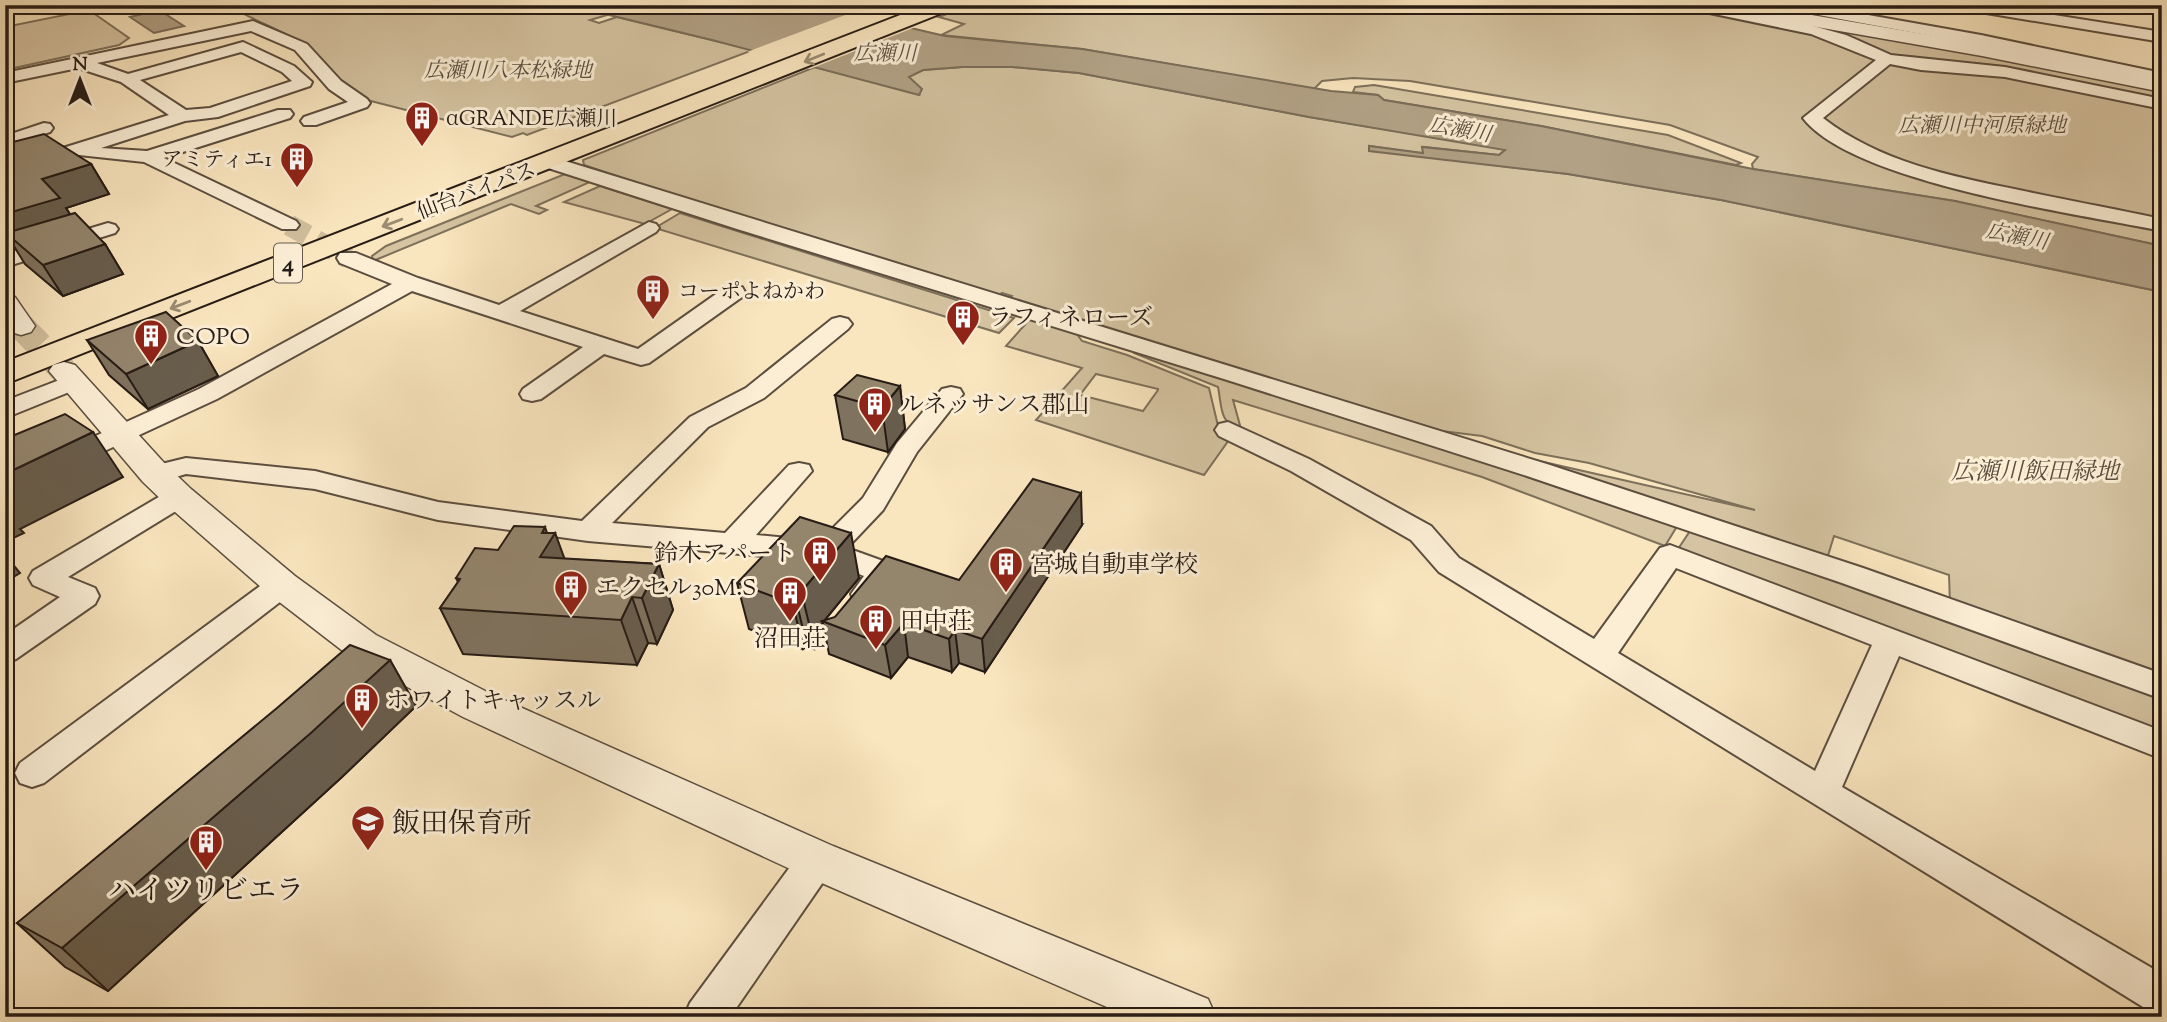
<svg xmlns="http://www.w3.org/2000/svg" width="2167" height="1022" viewBox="0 0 2167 1022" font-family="'Sorts Mill Goudy','Noto Serif JP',serif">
  <rect width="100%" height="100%" fill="#f9e5be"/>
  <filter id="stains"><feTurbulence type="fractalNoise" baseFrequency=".00286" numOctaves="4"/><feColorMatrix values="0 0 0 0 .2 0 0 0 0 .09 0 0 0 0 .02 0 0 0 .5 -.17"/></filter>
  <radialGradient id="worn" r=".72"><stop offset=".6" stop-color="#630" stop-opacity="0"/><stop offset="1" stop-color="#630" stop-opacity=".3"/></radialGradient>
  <!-- green -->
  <g fill="#d5c3a1" stroke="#7e705b" stroke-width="2" fill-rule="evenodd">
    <path d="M228 5H568L607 15 590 20 599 23 617 17 753 50 527 135 523 133 512 137 363 99C340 85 327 62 306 46 287 32 251 20 228 5Z"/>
    <polygon points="969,5 1708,5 2162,89 2162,246 1955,201 1753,169 1752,164 1758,157 1670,125 1410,81 1353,78 1322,81 1314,89 1082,49 941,35 964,24 939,17"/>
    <polygon points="89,10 129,38 119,45 5,70 5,27"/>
    <polygon points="815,67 919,94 908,77 923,70 962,67 1012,67 1079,73 1309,117 1506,149 1499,155 1423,147 1424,154 1369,146 1369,150 1568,174 1721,200 2162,292 2162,678 1950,604 1949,575 1834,536 1826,562 1526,458 1755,510 1589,463 1535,453 1482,436 1442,431 1008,301 1012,296 1002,293 997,298 747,220 584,165 583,160"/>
    <polygon points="1374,85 1668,135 1741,163 1736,165 1541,126 1384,100 1378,95 1353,92 1355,87"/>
    <polygon points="565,174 590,182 536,206 547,210 539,214 511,204 373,261 372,256 386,246"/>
    <polygon points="600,186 672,209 645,224 564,202"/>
    <polygon points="680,213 1014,318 999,333 655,228"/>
    <path d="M1030 319 1076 333 1082 341 1127 355 1209 388 1219 430 1231 437 1204 475 1036 420 1082 368 1006 346ZM1096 374 1158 389V390L1143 411 1080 395Z"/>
    <path d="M1131 349 1679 523 1665 546 1482 477 1233 400 1241 429C1219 424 1222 407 1218 387L1134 353Z"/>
    <polygon points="1692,528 2162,694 2162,736 1678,549"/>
  </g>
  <!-- water -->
  <g fill="#b2a185" stroke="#7a6c58" stroke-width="2">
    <polygon points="568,5 813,5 945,36 1082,49 1331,91 1378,95 1384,100 1541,126 1753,169 1955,201 2162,246 2162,292 1721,200 1568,174 1369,151 1369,146 1423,153 1422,147 1499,155 1505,150 1309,117 1079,73 1012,67 962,67 923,70 909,77 922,89 919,95 712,40"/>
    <polygon points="159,10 184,26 154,33 130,17"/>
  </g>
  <!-- pier -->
  <polygon fill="#f9e5be" points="856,11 918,26 810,69 747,52"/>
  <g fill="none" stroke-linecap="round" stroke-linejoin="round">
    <!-- minor-tunnel -->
    <polyline stroke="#cfbd9c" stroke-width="21" stroke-dasharray="21 10" stroke-linecap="butt" points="289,225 348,258"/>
    <!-- tertiary-tunnel -->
    <polyline stroke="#cfbd9c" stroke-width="27" stroke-dasharray="27 13" stroke-linecap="butt" points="21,326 64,371"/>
    <!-- minor casing -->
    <g stroke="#5c4e3f" stroke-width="4">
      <g id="minor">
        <path d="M1683 5H1713L1791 20 1846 35 1891 55 2005 67 2162 99V109L2005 77 1921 70 1890 64 1823 118C1880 162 1950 176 2019 190 2066 200 2114 209 2162 219V231C2079 214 1853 183 1803 118L1876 60 1811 34 1690 9Z"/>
        <polygon points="1779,5 1812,5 1981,35 2162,73 2162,83 1981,45 1786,9"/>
        <polygon points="1955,5 1991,5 2162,32 2162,42 1962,9"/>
        <path d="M253 21 307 44 341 81 367 99 370 103 367 107 316 125H304L301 121 304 117 348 102 329 89 295 50 251 31 97 63 128 74 243 42 294 66 312 82 310 86 218 117 185 121 101 148 147 151 278 110H290L293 114 290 118 164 158 296 221 299 225 296 229H282L144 162 79 155 5 178V166L169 115 121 82 78 68 5 83V73ZM241 52 282 72 292 81 210 108 186 110 140 80Z"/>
        <polygon points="44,123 50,124 53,128 50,132 5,147 5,136"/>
        <polygon points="549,156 1550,465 1863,568 2162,674 2162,699 1842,583 1530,477 1224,379 737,229 542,166 540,162 542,158"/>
        <polygon points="649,222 656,224 659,228 656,232 520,311 638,349 726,287 742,287 745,292 742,297 649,363 641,365 604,354 541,399 532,401 523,399 520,394 523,389 583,347 412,291 217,399 5,497 5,477 199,389 392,284 340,263 337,258 340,253 356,253 418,278 499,305"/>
        <polygon points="108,223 115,225 118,229 115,233 5,267 5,254"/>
        <path d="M840 317 848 319 852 324 848 329 764 398 708 427 612 523 725 533 789 465 799 463 809 465 812 471 756 535 820 541 863 498 897 443 942 389 951 387 960 389 963 394 917 452 883 510 847 548 894 565 899 572C888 590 877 608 855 602L851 594 864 576 824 561 588 541 438 520 315 489 186 474 155 483 145 480 141 474 145 468 186 458 315 471 438 502 582 521 690 417 746 388 832 319Z"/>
        <polygon points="75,374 84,376 87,381 84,386 5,418 5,401"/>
        <path d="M1228 422 1309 459 1431 526 1459 558 1594 639 1660 548 1670 545 2162 731V759L1899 656 1842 787 2162 974V1016L2148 1010 1439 572 1411 540 1291 471 1219 436 1215 430 1219 424ZM1676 568 1872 645 1815 771 1618 653Z"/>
        <polygon points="179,488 189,491 193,497 189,503 68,577 95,588 99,596 95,604 16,659 5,663 5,635 60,597 33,585 29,578 33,571 169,491"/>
        <polygon points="282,574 293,578 297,585 293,592 44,783 32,787 20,783 15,773 20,763 271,578"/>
        <polygon points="817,844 830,848 836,860 830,872 730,1017 684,1017 690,1003 804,848"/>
      </g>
    </g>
    <!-- tertiary casing -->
    <g stroke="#5c4e3f" stroke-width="3">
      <g id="tertiary">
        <polygon points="1711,5 1753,5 1982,44 2162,80 2162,92 1982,56 1720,10"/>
        <polygon points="5,295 15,297 35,326 31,332 21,335 11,332 5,324"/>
        <polygon points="64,362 75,365 167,466 191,489 295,576 376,635 493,695 833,846 1208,999 1216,1017 1130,1017 801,874 463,717 348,655 269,594 167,505 143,482 49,371 53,365"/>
      </g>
    </g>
    <!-- trunk casing -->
    <g stroke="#271c15" stroke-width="4">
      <polygon id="trunk" points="926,5 955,5 952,9 5,384 5,362"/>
    </g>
    <!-- minor -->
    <use href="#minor" fill="#fbeed5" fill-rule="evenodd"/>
    <!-- tertiary -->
    <use href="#tertiary" fill="#fbeed5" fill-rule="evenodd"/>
    <!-- trunk -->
    <use href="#trunk" fill="#f9e5be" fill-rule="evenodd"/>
  </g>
  <!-- wall -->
  <g fill="#7f725e" stroke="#271c15" stroke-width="2">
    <polygon points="5,144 91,164 109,194 66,208 70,214 105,244 123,274 63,296 25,264 15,248 9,250 5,246"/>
    <polygon points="87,340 198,341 218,376 148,409 109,375"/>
    <polygon points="900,386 905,429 888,452 843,439 835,395"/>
    <polygon points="1082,525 985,672 959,663 952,672 908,657 891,678 829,654 823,623 812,636 814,649 807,646 803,649 749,629 737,583 859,578 824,621 959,580"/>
    <polygon points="547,533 555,533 564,559 659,564 673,610 657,644 648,643 637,665 463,654 440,608 458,582 456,578 498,550"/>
    <polygon points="390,660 416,706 342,777 108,991 65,967 17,923"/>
  </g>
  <!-- shaded-wall -->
  <g fill="#685d4c" stroke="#271c15" stroke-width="2">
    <polygon points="91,164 109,194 66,208 79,229 6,233 15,248 9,250 5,243 5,214 42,179"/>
    <polygon points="105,244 123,274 63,296 43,265"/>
    <polygon points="198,341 218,376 148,409 126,374"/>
    <polygon points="900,386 905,429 888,452 882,408"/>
    <polygon points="93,432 123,477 20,529 24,533 5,542 5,474"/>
    <polygon points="1081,493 1082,525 985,672 982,639"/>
    <polygon points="545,527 550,541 555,533 572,579 540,557 542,533"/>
    <polygon points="851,533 859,578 812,636 804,603 800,593"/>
    <polygon points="5,555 20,573 5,582"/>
    <polygon points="659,564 673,610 657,644 642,598"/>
    <polygon points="632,597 648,643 637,665 621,620"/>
    <polygon points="796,600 807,646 803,649 793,604"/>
    <polygon points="904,623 908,657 891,678 885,645"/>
    <polygon points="955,630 959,663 952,672 949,639"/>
    <polygon points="390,660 416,706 342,777 108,991 62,948"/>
  </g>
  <!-- building -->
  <g fill="#94856d" stroke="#271c15" stroke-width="2">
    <polygon points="44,134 91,164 42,179 60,198 5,214 5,144"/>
    <polygon points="75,213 105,244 43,265 6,233"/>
    <polygon points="166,312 198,341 126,374 87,340"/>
    <polygon points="857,375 900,386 882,408 835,395"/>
    <polygon points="65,414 93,432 5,474 5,439"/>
    <polygon points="1033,479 1081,493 982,639 955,630 949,639 904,623 885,645 822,621 835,617 886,556 959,580"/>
    <polygon points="800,517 851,533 800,593 804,603 796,600 793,604 737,583"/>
    <polygon points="514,526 545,527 542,533 555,533 540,557 659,564 642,598 632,597 621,620 440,608 460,579 456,578 475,548 498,550"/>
    <polygon points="350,645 390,660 312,732 62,948 17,923 277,708"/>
  </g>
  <!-- one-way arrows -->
  <defs><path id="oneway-shaft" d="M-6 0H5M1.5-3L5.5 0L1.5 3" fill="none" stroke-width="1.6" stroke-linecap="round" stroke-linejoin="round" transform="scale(1.75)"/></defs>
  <g stroke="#9a8b72">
    <use href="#oneway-shaft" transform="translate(814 58) rotate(158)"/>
    <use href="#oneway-shaft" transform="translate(392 223) rotate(159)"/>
    <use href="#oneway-shaft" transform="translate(180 305) rotate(159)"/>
  </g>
  <!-- icons -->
  <defs>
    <g id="building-pin" transform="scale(1.75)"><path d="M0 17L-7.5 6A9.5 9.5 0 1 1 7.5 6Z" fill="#8f2418" stroke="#fbeed5"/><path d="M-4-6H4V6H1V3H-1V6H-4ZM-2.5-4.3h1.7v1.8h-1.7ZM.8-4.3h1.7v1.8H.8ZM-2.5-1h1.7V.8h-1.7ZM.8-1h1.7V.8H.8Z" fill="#fff"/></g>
    <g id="school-pin" transform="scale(1.75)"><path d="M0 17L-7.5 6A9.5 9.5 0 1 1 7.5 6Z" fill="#8f2418" stroke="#fbeed5"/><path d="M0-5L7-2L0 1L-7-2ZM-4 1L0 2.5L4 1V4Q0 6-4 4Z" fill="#fff"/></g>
  </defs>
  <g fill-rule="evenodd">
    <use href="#building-pin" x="422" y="118"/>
    <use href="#building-pin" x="297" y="159"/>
    <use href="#building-pin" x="653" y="291"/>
    <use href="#building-pin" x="963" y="317"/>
    <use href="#building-pin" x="151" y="336"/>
    <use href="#building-pin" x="875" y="404"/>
    <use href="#building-pin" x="820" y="553"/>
    <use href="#building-pin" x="1006" y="564"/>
    <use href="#building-pin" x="571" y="587"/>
    <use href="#building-pin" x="790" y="593"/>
    <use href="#building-pin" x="876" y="621"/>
    <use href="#building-pin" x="362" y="700"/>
    <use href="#school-pin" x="368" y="822"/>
    <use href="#building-pin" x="206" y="842"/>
  </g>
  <g text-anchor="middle" stroke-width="6" stroke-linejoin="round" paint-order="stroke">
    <!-- far-water labels -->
    <g font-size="21" font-style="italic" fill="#5f5142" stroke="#fbeed5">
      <text x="885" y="60">広瀬川</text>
      <text transform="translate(1460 129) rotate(10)" y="7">広瀬川</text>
      <text transform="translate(2017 236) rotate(11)" y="7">広瀬川</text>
    </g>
    <!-- far-park labels -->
    <g font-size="21" font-style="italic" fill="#5b4e3f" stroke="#fbeed5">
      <text x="508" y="77">広瀬川八本松緑地</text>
      <text x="1982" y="132">広瀬川中河原緑地</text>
    </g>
    <!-- far-poi labels -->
    <g font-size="21" fill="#271c15" stroke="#fbeed5" text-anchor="start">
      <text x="446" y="125">αGRANDE広瀬川</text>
      <text x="272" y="166" text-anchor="end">アミティエ1</text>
      <text x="678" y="298">コーポよねかわ</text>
    </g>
    <!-- far-street labels -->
    <g font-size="21" fill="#271c15" stroke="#fbeed5">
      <text transform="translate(476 190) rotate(-21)" y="7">仙台バイパス</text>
    </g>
    <!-- shield labels -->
    <rect fill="#fbeed5" stroke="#675b4f" stroke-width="2" x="274" y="243.5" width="28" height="39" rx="5"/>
    <g font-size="23" font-weight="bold" fill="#271c15">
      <text x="288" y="271">4</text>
    </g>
    <!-- poi labels -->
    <g font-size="24" fill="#271c15" stroke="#fbeed5" text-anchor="start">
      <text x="988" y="325">ラフィネローズ</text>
      <text x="176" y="344">COPO</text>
      <text x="900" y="412">ルネッサンス郡山</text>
      <text x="796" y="561" text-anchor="end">鈴木アパート</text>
      <text x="1030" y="572">宮城自動車学校</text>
      <text x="596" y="595">エクセル30M.S</text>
      <text x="900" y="629">田中荘</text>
      <text x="790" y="646" text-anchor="middle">沼田荘</text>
      <text x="386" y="708">ホワイトキャッスル</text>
    </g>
    <!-- park labels -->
    <g font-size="24" font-style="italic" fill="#5b4e3f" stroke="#fbeed5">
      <text x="2035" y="479">広瀬川飯田緑地</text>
    </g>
    <!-- near-poi labels -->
    <g font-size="28" fill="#271c15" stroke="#fbeed5" text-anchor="start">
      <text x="392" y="832">飯田保育所</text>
      <text x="206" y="899" text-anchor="middle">ハイツリビエラ</text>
    </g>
  </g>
  <!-- margin -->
  <rect width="2167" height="1022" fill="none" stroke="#f9e5be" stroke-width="28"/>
  <rect x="7" y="7" width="2153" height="1008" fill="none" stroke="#271c15" stroke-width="3.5"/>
  <rect x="14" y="14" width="2139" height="994" fill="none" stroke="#271c15" stroke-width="2"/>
  <!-- north arrow -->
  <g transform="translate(80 80)" stroke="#fbeed5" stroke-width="5" paint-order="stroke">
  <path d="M0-5L12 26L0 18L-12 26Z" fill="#271c15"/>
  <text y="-10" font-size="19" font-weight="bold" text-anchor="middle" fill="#271c15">N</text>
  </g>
  <rect width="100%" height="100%" filter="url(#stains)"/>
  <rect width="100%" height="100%" fill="url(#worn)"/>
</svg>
